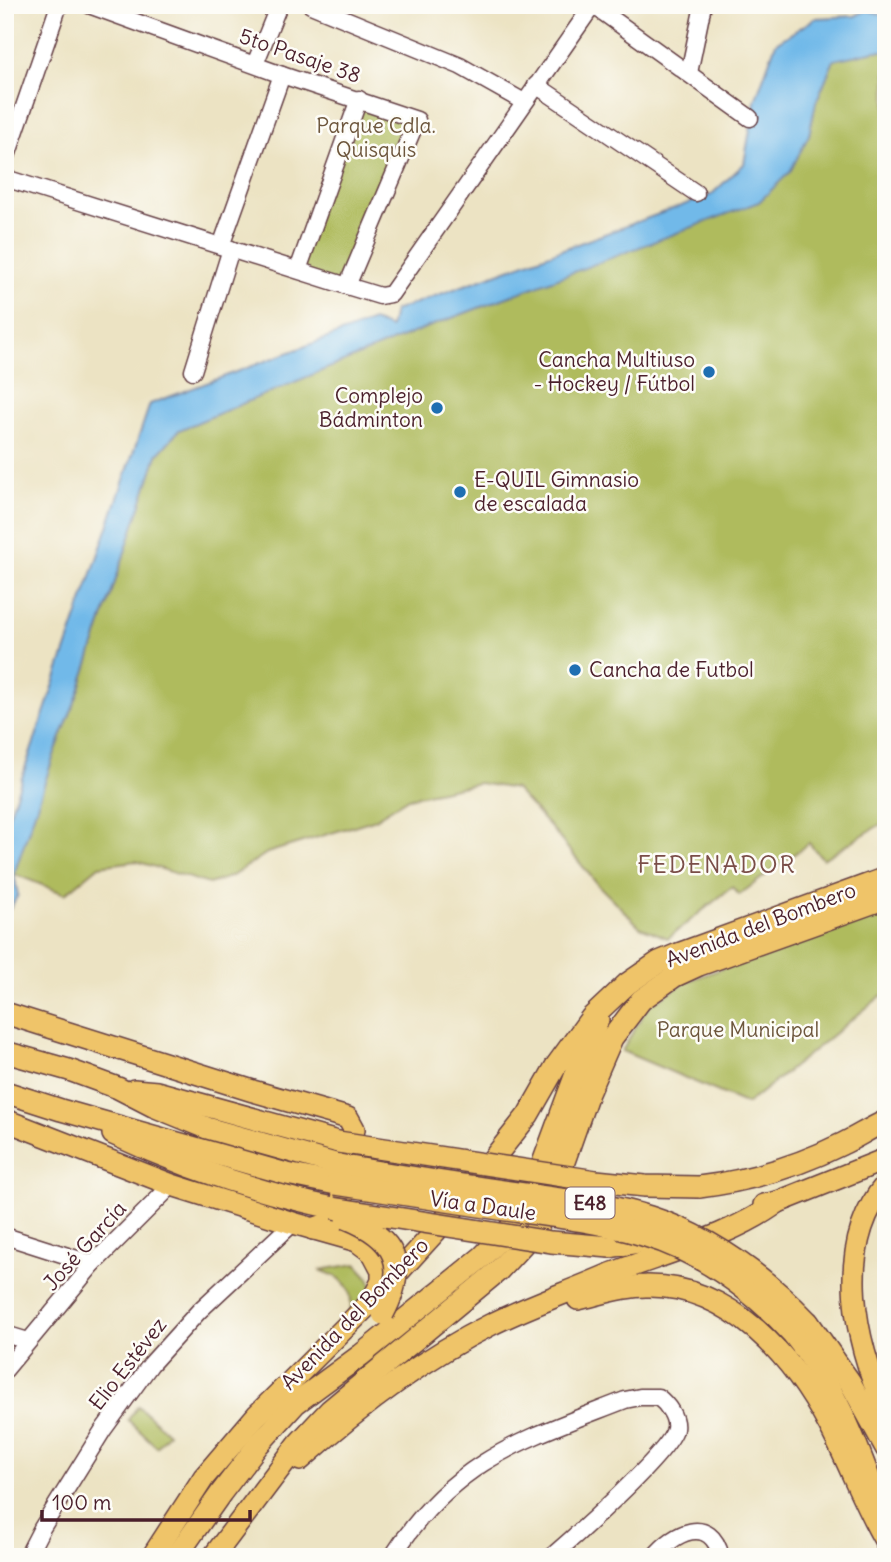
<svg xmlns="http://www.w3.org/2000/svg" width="891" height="1562" viewBox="0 0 891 1562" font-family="Delius,sans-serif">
  <rect width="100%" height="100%" fill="#fdfcf7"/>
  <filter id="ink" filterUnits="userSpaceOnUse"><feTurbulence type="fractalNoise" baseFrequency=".0143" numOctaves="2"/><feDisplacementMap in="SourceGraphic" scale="14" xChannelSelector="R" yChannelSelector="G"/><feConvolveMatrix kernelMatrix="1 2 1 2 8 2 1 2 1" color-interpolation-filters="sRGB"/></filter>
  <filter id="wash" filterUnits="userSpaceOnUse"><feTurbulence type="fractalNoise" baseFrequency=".00686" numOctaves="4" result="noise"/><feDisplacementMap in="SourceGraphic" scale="28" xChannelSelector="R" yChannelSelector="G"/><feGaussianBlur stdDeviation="1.57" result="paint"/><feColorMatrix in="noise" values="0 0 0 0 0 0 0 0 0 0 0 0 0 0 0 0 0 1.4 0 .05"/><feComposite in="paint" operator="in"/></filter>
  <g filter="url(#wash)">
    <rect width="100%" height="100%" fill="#ece3c3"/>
    <!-- green -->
    <g fill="#afbb5d" stroke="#7c6d44" stroke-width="2">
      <polygon points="875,51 886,51 886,821 823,859 809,843 739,895 732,887 668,938 640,927 598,885 552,829 515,789 479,783 408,798 373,820 267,853 232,876 209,884 136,861 99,866 65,894 14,874 54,755 78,694 157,455 179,430 420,330 714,218 809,135 816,102 834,59"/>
      <polygon points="359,99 417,120 347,286 298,270"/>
      <polygon points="886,909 886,992 747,1104 622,1051 648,1006 688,981"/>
      <path d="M356 1264 369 1278 374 1293 350 1317C354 1288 347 1279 320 1270Z"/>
      <polygon points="138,1406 168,1433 157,1447 128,1420"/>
    </g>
    <!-- water -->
    <polygon fill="#71b9e9" stroke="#5e6c8a" stroke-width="2" points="867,10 886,16 886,51 875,51 834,60 816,102 809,135 790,172 759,202 420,330 179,430 157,455 78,694 54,755 14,874 18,895 5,917 5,827 150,404 373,321 390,328 394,311 711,195 744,164 755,101 776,43 816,18 855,16"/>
  </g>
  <g filter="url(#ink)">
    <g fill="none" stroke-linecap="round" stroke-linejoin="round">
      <!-- minor casing -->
      <g stroke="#623c42" stroke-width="19">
        <g id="minor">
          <polyline points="89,5 282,75 417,120 347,286"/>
          <polyline points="311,5 460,66 524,102"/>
          <polyline points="593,5 750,118"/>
          <polyline points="255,64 279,5"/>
          <polyline points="689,73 703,5"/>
          <polyline points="536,85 696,193"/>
          <polyline points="5,162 59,5"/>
          <polyline points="5,178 347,286 380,296 391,294 593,5"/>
          <polyline points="221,246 282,75"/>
          <polyline points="298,270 359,99"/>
          <polyline points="193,371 231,249"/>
          <polyline points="5,1236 93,1264"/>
          <polyline points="5,1334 28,1341"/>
          <polyline points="5,1370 93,1264 172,1185"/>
          <polyline points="27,1557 42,1528 103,1430 151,1364 199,1311 293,1223"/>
          <path d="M392 1557C454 1459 523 1440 625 1400L640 1397H658C667 1404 677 1417 675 1429 670 1452 573 1538 551 1557"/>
          <path d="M654 1557C673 1533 711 1513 721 1557"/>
        </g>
      </g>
      <!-- major casing -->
      <g stroke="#623c42" stroke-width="24">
        <g id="major">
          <polyline points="5,1013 253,1091 348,1118 354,1129 340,1212 333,1222 313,1229"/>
          <polyline points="5,1052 69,1070 118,1088 153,1106 207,1128 339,1165"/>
          <polyline points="134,1090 157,1092 338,1142"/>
          <polyline points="5,1092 61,1110 287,1174 336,1184"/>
          <polyline points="5,1120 172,1185 293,1223 357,1241 373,1253 382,1270 382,1281 375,1295"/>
          <path d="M113 1134C183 1167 258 1192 333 1208"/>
          <path d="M886 1184C833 1247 855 1343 886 1411"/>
          <path d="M699 1187C747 1181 798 1166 842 1144 857 1137 870 1128 886 1121"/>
          <polyline points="764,1205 778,1202 886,1159"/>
          <polyline points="610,1247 663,1238"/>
          <path d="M578 1299C600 1294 623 1286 646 1286 731 1284 794 1358 830 1427 850 1465 864 1505 886 1542"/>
          <polyline points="808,1322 850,1382 886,1448"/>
          <path d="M793 1334C834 1384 856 1440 877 1500"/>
          <path d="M300 1460C358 1408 420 1360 490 1325 528 1306 569 1292 608 1275 661 1254 733 1236 778 1202"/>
          <polyline points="152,1557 204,1477 257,1415 371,1302 435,1232 528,1115 556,1066 591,1018 627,984 659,962 678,954 886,878"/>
          <polyline points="176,1557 221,1493 258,1445 296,1403 361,1355 482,1257 513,1225 533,1190 583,1055 598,1020"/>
          <polyline points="213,1557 299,1443 330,1410 498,1271 535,1231 547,1210 588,1093 612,1038 641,1000 675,976 699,965 886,898"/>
        </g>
      </g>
      <!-- minor -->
      <use href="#minor" stroke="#fff" stroke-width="16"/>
      <!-- major -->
      <use href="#major" stroke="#efc469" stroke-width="21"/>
      <!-- major-bridge casing -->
      <g stroke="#623c42" stroke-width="24" stroke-linecap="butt">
        <g id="major-bridge">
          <polyline points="338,1142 596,1181 645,1186 699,1187"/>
          <path d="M339 1165C400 1176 462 1185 524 1194 566 1200 609 1204 650 1217 712 1237 764 1276 808 1322"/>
          <path d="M336 1184C393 1193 449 1201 506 1210 552 1216 598 1221 643 1235 701 1252 752 1290 793 1334"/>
          <polyline points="333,1208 551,1242 610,1247"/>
          <path d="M346 1218C396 1238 409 1265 383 1314"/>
        </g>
      </g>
      <!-- major-bridge -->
      <use href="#major-bridge" stroke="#efc469" stroke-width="21"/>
    </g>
  </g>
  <!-- markers -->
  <g fill="#1f6fb2" stroke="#fdfcf7" stroke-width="2.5">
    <circle cx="709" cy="372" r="7"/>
    <circle cx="437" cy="408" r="7"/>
    <circle cx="460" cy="492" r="7"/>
    <circle cx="575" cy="670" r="7"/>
  </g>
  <g text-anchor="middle" stroke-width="5" stroke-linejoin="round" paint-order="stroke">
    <!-- shield labels -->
    <rect fill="#fdfcf7" stroke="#806168" stroke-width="2" x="565.5" y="1187.5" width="49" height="31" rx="5"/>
    <g font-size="19" font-weight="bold" fill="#4a1f2b">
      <text x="590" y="1210">E48</text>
    </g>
    <!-- street labels -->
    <g font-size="21" fill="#4a1f2b" stroke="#fdfcf7">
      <text transform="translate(300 56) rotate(19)" y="7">5to Pasaje 38</text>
      <text transform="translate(761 925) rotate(-21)" y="7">Avenida del Bombero</text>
      <text transform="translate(483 1206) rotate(8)" y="7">Vía a Daule</text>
      <text transform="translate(85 1246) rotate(-48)" y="7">José García</text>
      <text transform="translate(355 1314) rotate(-46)" y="7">Avenida del Bombero</text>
      <text transform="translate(128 1364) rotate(-52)" y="7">Elio Estévez</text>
    </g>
    <!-- park labels -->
    <g font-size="21" fill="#6d563c" stroke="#fdfcf7">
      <text x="376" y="133">Parque Cdla.<tspan x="376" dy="24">Quisquis</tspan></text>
      <text x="738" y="1037">Parque Municipal</text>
    </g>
    <!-- poi labels -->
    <g font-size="21" fill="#4a1f2b" stroke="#fdfcf7" text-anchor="end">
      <text x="695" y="367">Cancha Multiuso<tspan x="695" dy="24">- Hockey / Fútbol</tspan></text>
      <text x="423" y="403">Complejo<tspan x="423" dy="24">Bádminton</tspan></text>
      <text x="474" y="487" text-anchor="start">E-QUIL Gimnasio<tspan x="474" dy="24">de escalada</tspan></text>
      <text x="589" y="677" text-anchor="start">Cancha de Futbol</text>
    </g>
    <!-- quarter labels -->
    <g font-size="24" letter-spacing="2" fill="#7a4d48" stroke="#fdfcf7">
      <text x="717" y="873">FEDENADOR</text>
    </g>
  </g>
  <!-- margin -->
  <rect width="891" height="1562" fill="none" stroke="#fdfcf7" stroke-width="28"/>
  <!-- scale -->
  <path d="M42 1510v10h208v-10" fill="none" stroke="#4a1f2b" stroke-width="3.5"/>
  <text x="52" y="1510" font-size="21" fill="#4a1f2b" stroke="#fdfcf7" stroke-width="5" paint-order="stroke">100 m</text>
</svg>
